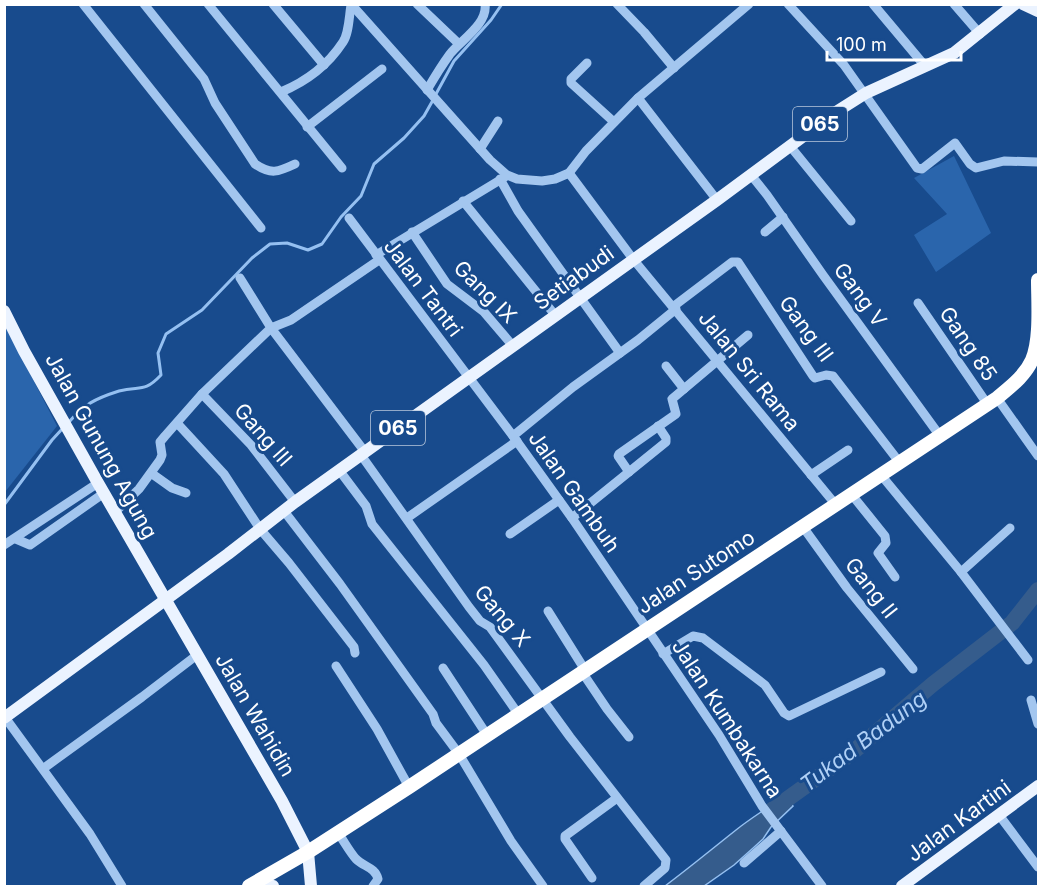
<svg xmlns="http://www.w3.org/2000/svg" width="1043" height="891" viewBox="0 0 1043 891" font-family="Inter,sans-serif">
  <rect width="100%" height="100%" fill="#184b8d"/>
  <!-- park -->
  <g fill="#2a65ac">
    <polygon points="954,156 991,233 936,272 914,235 947,214 914,178"/>
    <polygon points="4,323 57,426 5,492 4,492"/>
  </g>
  <!-- water -->
  <path fill="#355c8c" stroke="#95c0f1" stroke-width="1.5" d="M786 794 793 806 771 827 763 839 752 849 734 865 704 886H665C689 868 712 849 736 830 752 817 770 807 786 794Z"/>
  <g fill="none" stroke-linecap="round" stroke-linejoin="round">
    <!-- stream -->
    <g stroke="#95c0f1" stroke-width="3">
      <polyline points="436,94 454,61 491,20 502,4"/>
      <path d="M68 423C85 404 94 399 119 391 140 385 143 394 161 375L158 353 166 334 202 310 252 258 270 244 287 243 308 250 322 244 341 217 361 196 374 164 404 138 424 116 433 100"/>
      <polyline points="4,505 52,440 63,428"/>
    </g>
    <!-- river -->
    <polyline stroke="#355c8c" stroke-width="16" points="772,810 853,752 933,684 1012,623 1038,590"/>
    <!-- minor -->
    <g stroke="#a3c6ef" stroke-width="9">
      <polyline points="83,4 261,228"/>
      <path d="M144 4 204 79 215 103 255 164C271 175 278 172 295 164"/>
      <polyline points="208,4 342,168"/>
      <polyline points="273,4 324,65"/>
      <polyline points="351,4 490,160 507,175 517,179 542,181 555,179 569,173 586,151 638,98 749,4"/>
      <polyline points="417,4 459,44"/>
      <polyline points="617,4 644,32 674,68"/>
      <polyline points="788,4 844,65 917,168 922,169 955,143 970,164 976,168 1004,161 1038,162"/>
      <polyline points="873,4 925,66"/>
      <polyline points="954,4 980,34"/>
      <polyline points="587,63 571,79 571,83 614,122"/>
      <path d="M427 90C434 78 442 65 450 54 461 40 488 24 485 4"/>
      <path d="M281 92C305 82 328 65 343 42 349 33 349 17 351 5"/>
      <polyline points="638,98 717,200"/>
      <polyline points="307,127 382,69"/>
      <polyline points="790,146 851,221"/>
      <polyline points="480,149 498,121"/>
      <polyline points="569,173 633,259 836,505"/>
      <polyline points="751,175 767,195 823,275 940,436"/>
      <polyline points="500,179 518,211 620,353"/>
      <polyline points="463,201 555,315"/>
      <polyline points="349,218 513,436 572,518 719,735 762,806 822,886"/>
      <polyline points="412,232 447,284 484,312 513,346"/>
      <polyline points="765,232 783,217"/>
      <polyline points="376,255 505,177"/>
      <polyline points="918,303 988,405"/>
      <polyline points="674,306 732,262 738,262 813,376 815,378 826,375 833,376 900,463"/>
      <polyline points="666,366 684,389"/>
      <polyline points="202,394 251,445 295,502"/>
      <polyline points="997,398 1038,456"/>
      <polyline points="177,423 224,474 260,529 289,563 354,647 355,653"/>
      <polyline points="513,436 573,387 638,340 676,309"/>
      <polyline points="365,452 271,328 291,320 379,260"/>
      <polyline points="361,455 469,607 480,621 490,627 570,737 666,860 665,868 644,886"/>
      <polyline points="339,470 366,506 372,524 484,665 519,715"/>
      <polyline points="629,472 618,456 619,454 676,414 672,399 748,335"/>
      <polyline points="151,473 172,488 186,493"/>
      <polyline points="811,475 848,450"/>
      <polyline points="881,475 961,572 1028,660"/>
      <polyline points="852,495 885,536 886,543 878,553 895,577"/>
      <polyline points="284,511 340,584 433,714 436,723 459,754 511,841 543,886"/>
      <polyline points="115,512 139,489 160,460 162,455 160,442 165,436 202,394 271,328 240,278"/>
      <polyline points="407,518 517,441"/>
      <polyline points="572,518 666,442 666,438 658,426"/>
      <polyline points="803,527 847,588 913,669"/>
      <polyline points="510,534 559,500"/>
      <polyline points="16,539 30,545 104,493"/>
      <polyline points="4,545 98,483"/>
      <polyline points="961,572 1010,528"/>
      <polyline points="548,611 585,670"/>
      <polyline points="663,654 693,636 703,638 765,685 784,713 789,716 881,672"/>
      <polyline points="336,666 377,729 409,787"/>
      <polyline points="443,668 487,735"/>
      <polyline points="582,672 607,709 629,737"/>
      <polyline points="1031,700 1038,724"/>
      <polyline points="4,716 90,834 122,886"/>
      <polyline points="44,768 142,697 197,655"/>
      <polyline points="999,815 1038,867"/>
      <path d="M338 833C344 841 349 851 356 859 364 867 375 867 378 879L373 886"/>
      <polyline points="744,863 781,831"/>
      <polyline points="592,878 565,839 565,836 617,798"/>
    </g>
    <!-- major -->
    <g stroke="#ebf3ff" stroke-width="12">
      <polyline points="1023,4 1038,11"/>
      <polyline points="4,311 24,351 98,483 282,801 308,852 311,886"/>
      <polyline points="4,718 228,554 295,502 717,200 836,112 866,93 954,53 1015,4"/>
      <polyline points="256,883 273,886"/>
      <polyline points="902,886 1038,786"/>
    </g>
    <!-- highway -->
    <path stroke="#fff" stroke-width="14" d="M249 886 308 852 409 787 997 398C1010 387 1025 376 1032 360 1041 339 1038 303 1038 280"/>
  </g>
  <g text-anchor="middle" stroke-width="6" stroke-linejoin="round" paint-order="stroke">
    <!-- shield labels -->
    <g fill="#184b8d" stroke="#bac9dd" stroke-width="1.5">
      <rect x="793" y="107" width="54" height="34" rx="4.5"/>
      <rect x="371" y="411" width="54" height="34" rx="4.5"/>
    </g>
    <g font-size="20" font-weight="bold" fill="#fff">
      <text x="820" y="131">065</text>
      <text x="398" y="435">065</text>
    </g>
    <!-- street labels -->
    <g font-size="21" fill="#fff" stroke="#184b8d">
      <text transform="translate(574 278) rotate(-36)" y="7">Setiabudi</text>
      <text transform="translate(423 288) rotate(53)" y="7">Jalan Tantri</text>
      <text transform="translate(485 292) rotate(45)" y="7">Gang IX</text>
      <text transform="translate(860 295) rotate(54)" y="7">Gang V</text>
      <text transform="translate(806 329) rotate(54)" y="7">Gang III</text>
      <text transform="translate(968 344) rotate(56)" y="7">Gang 85</text>
      <text transform="translate(749 371) rotate(51)" y="7">Jalan Sri Rama</text>
      <text transform="translate(263 435) rotate(49)" y="7">Gang III</text>
      <text transform="translate(101 446) rotate(61)" y="7">Jalan Gunung Agung</text>
      <text transform="translate(574 492) rotate(55)" y="7">Jalan Gambuh</text>
      <text transform="translate(696 572) rotate(-33)" y="7">Jalan Sutomo</text>
      <text transform="translate(871 588) rotate(52)" y="7">Gang II</text>
      <text transform="translate(502 616) rotate(50)" y="7">Gang X</text>
      <text transform="translate(255 715) rotate(60)" y="7">Jalan Wahidin</text>
      <text transform="translate(727 719) rotate(57)" y="7">Jalan Kumbakarna</text>
      <text transform="translate(959 821) rotate(-36)" y="7">Jalan Kartini</text>
    </g>
    <!-- water labels -->
    <g font-size="22" font-style="italic" fill="#afd0f6" stroke="#184b8d">
      <text transform="translate(863 741) rotate(-37)" y="8">Tukad Badung</text>
    </g>
  </g>
  <!-- border -->
  <rect width="1043" height="891" fill="none" stroke="#ffffff" stroke-width="12"/>
  <!-- scale -->
  <path d="M827 51v9h134v-9" fill="none" stroke="#ffffff" stroke-width="3"/>
  <text x="836" y="51" font-size="18" fill="#ffffff" stroke="#184b8d" stroke-width="4.5" paint-order="stroke">100 m</text>
</svg>
